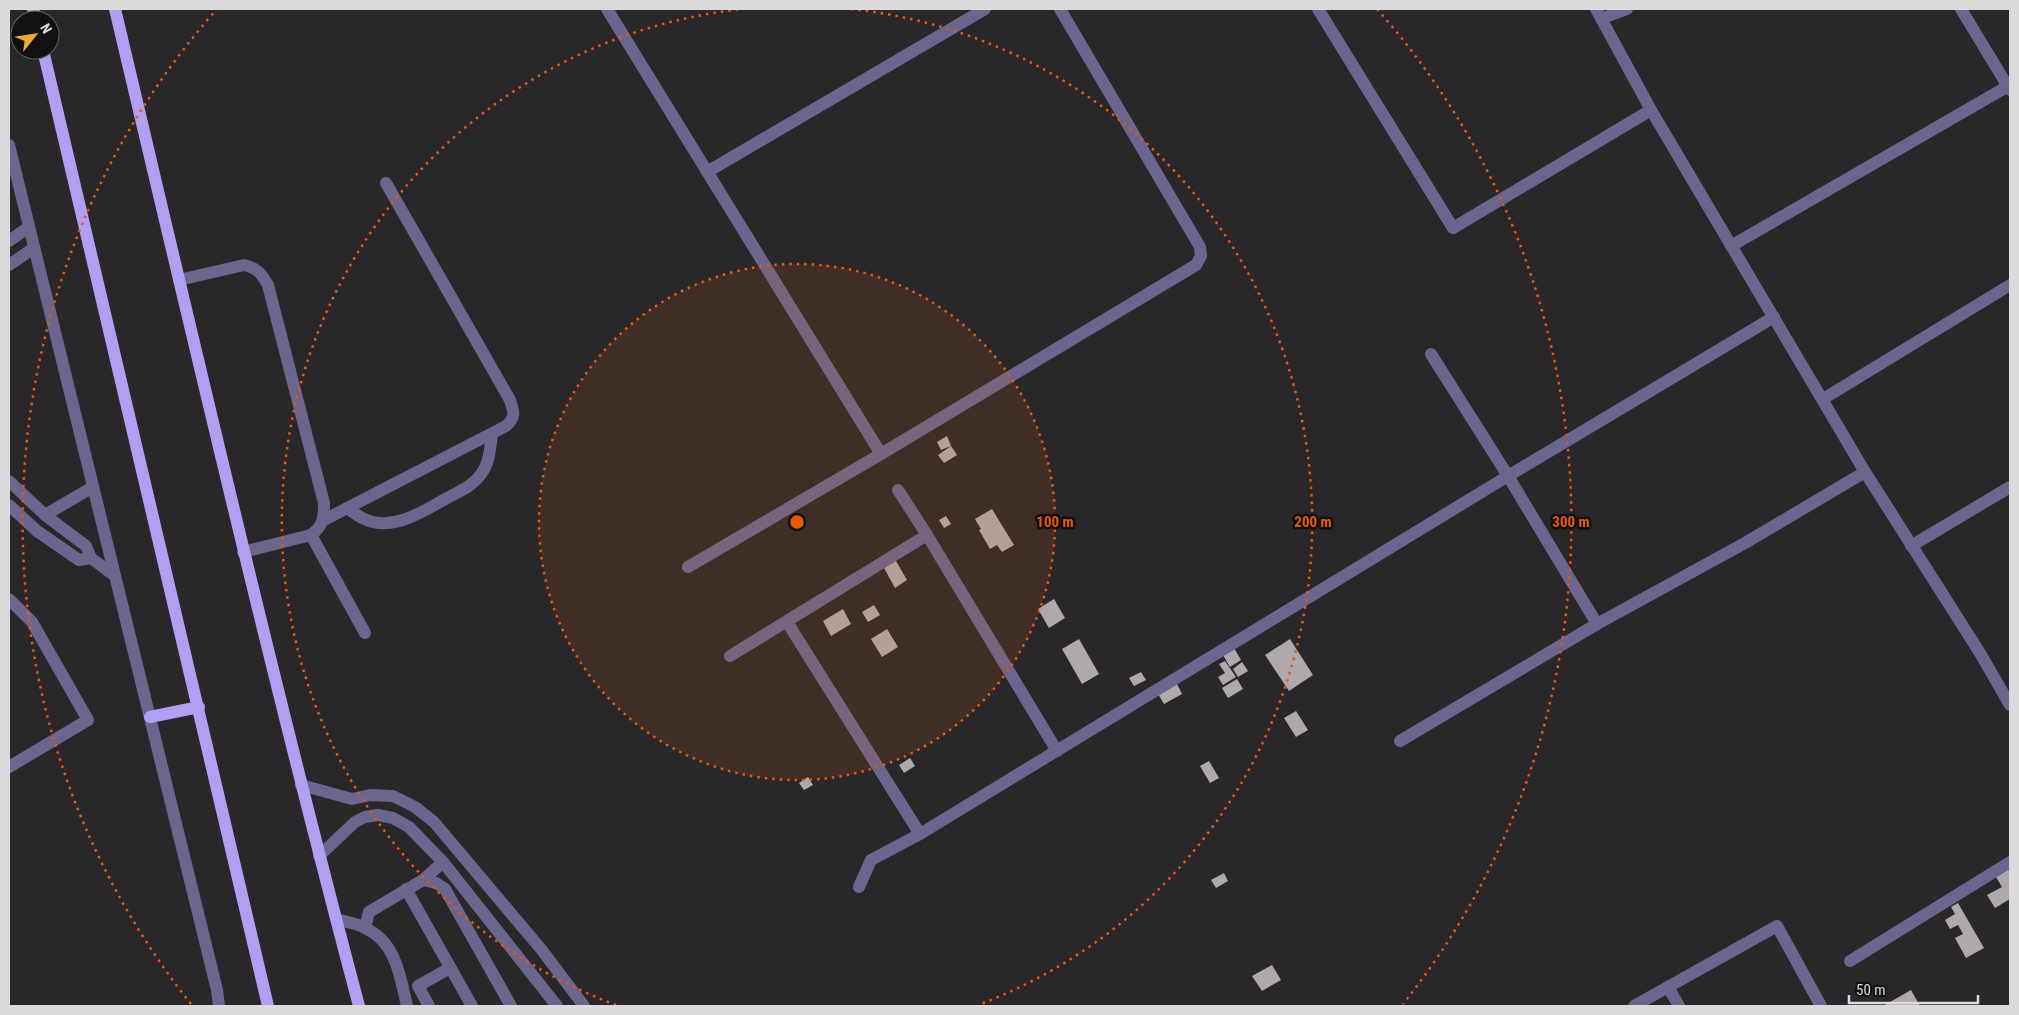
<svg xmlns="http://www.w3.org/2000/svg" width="2019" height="1015" viewBox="0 0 2019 1015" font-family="'Roboto Condensed',sans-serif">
  <rect width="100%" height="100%" fill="#2a272b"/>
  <!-- building -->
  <g fill="#afa9ad">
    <polygon points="947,436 951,446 941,450 937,442"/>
    <polygon points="951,446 957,455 944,463 938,455"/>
    <polygon points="992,509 1014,545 1002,552 997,545 990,549 979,530 981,529 975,519"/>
    <polygon points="946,516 951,524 944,528 939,520"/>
    <polygon points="896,561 907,580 895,588 884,568"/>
    <polygon points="1054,599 1065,618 1049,628 1038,609"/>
    <polygon points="874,605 880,615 868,622 862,612"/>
    <polygon points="843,609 851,624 831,636 823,621"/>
    <polygon points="887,629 898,647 882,657 871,639"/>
    <polygon points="1079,639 1099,674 1082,684 1062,649"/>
    <polygon points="1290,639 1313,675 1289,691 1265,655"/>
    <polygon points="1234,648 1241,660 1230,667 1223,655"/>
    <polygon points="1225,661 1236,677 1223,685 1218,677 1225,673 1219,664"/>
    <polygon points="1242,662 1248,671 1238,677 1233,669"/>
    <polygon points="1141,672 1146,680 1134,686 1129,678"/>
    <polygon points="1237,679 1243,689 1228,698 1222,688"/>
    <polygon points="1177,684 1182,694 1164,704 1158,694"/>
    <polygon points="1296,711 1308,730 1296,737 1284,718"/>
    <polygon points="910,758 915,766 904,773 899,765"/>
    <polygon points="1209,761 1219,778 1210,783 1200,766"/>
    <polygon points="808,777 813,785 804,790 799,783"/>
    <polygon points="2008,869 2010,874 2010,899 1995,908 1987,895 2002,887 1996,877"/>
    <polygon points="1224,873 1228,881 1216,888 1211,880"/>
    <polygon points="1958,903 1984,948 1966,958 1955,938 1963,934 1958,925 1950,929 1945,920 1955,914 1951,907"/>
    <polygon points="1272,965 1281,980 1262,991 1252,976"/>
    <polygon points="1911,990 1920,1006 1886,1006 1885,1005"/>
  </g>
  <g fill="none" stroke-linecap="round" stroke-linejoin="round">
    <!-- minor -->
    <g stroke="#6c658d" stroke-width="12">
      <polyline points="607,9 881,454"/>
      <polyline points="1318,9 1453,228 1651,110"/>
      <polyline points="1596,9 1651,110 1865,472 1980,653 2010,705"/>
      <polyline points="1961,9 2010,90"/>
      <polyline points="1603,18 1627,9"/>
      <polyline points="9,145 217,990 219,1006"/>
      <polyline points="707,172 985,9"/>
      <polyline points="9,241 29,227"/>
      <polyline points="1731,246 2010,85"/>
      <polyline points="9,265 34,248"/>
      <path d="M179 280 244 265C257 268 261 273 268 285L324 503C324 518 324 525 311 535L243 552"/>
      <polyline points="1431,354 1508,476 1597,624"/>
      <polyline points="1823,399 2010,285"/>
      <polyline points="9,481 45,515 86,546 91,558 115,576"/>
      <polyline points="898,490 927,535 1057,751"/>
      <polyline points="9,505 37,531 79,560 91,558"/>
      <path d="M347 508C353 512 358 516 364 519 393 532 422 512 447 498 458 492 473 486 481 474 490 463 490 447 492 434"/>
      <polyline points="45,515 93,487"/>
      <path d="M324 520 506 426C516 417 514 412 510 400L386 183"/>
      <polyline points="311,535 365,633"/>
      <polyline points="1911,546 2010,487"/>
      <polyline points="688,567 881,454 1196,265 1201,256 1200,247 1060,9"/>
      <polyline points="9,599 32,622 88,720 9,767"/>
      <polyline points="787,622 920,834"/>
      <polyline points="730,656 927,535"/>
      <polyline points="1400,741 1597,624 1745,543 1865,472"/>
      <polyline points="301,785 352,799 370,795 393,796 415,807 434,822 541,949 584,1006"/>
      <polyline points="319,856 355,822 365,817 378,815 393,818 409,827 443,862 557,1006"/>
      <polyline points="423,880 436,883 445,889 511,1006"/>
      <polyline points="859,887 871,860 920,834 1508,476 1774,317"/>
      <polyline points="406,889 472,1006"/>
      <path d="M336 919C345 922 356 923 365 928 396 942 400 976 407 1006"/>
      <polyline points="365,928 369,912 423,880 443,862"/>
      <polyline points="1850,961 2010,862"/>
      <polyline points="1668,987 1679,1006"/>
      <polyline points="429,1006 418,986 450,968"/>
      <polyline points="1634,1006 1777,926 1821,1006"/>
    </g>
    <!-- major -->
    <g stroke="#b1a0f2" stroke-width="12">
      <polyline points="33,9 36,20"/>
      <path d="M115 9C194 342 271 675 359 1006"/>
      <polyline points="43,50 268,1006"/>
      <polyline points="150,717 199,707"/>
    </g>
  </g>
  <!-- distance rings -->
  <circle cx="797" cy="522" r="258" fill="#e8590c" fill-opacity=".12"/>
  <g fill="none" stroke="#e8590c" stroke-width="2.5" stroke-dasharray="2.5 5">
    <circle cx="797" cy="522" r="258"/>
    <path d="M616 1005A516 516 0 0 1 743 9M851 9A516 516 0 0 1 978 1005"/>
    <path d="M191 1004A774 774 0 0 1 217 9M1377 9A774 774 0 0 1 1403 1004"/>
  </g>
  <circle cx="797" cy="522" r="8" fill="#e8590c" stroke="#121012" stroke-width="2.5"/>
  <g font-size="15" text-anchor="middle" font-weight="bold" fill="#e8590c" stroke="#121012" stroke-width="5" stroke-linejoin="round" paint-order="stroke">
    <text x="1055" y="527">100 m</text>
    <text x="1313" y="527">200 m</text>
    <text x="1571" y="527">300 m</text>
  </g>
  <!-- border -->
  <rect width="2019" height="1015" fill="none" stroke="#dcdadd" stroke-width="20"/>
  <!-- north arrow -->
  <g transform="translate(35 35) rotate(60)"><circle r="24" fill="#121012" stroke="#636163"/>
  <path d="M0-4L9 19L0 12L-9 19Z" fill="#ebaa39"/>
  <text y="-8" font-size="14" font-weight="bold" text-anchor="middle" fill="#dcdadd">N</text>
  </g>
  <!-- scale -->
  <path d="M1849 995v8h129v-8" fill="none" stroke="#dcdadd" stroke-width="2.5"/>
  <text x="1856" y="995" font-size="15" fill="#dcdadd" stroke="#121012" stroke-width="4" paint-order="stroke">50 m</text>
</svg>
